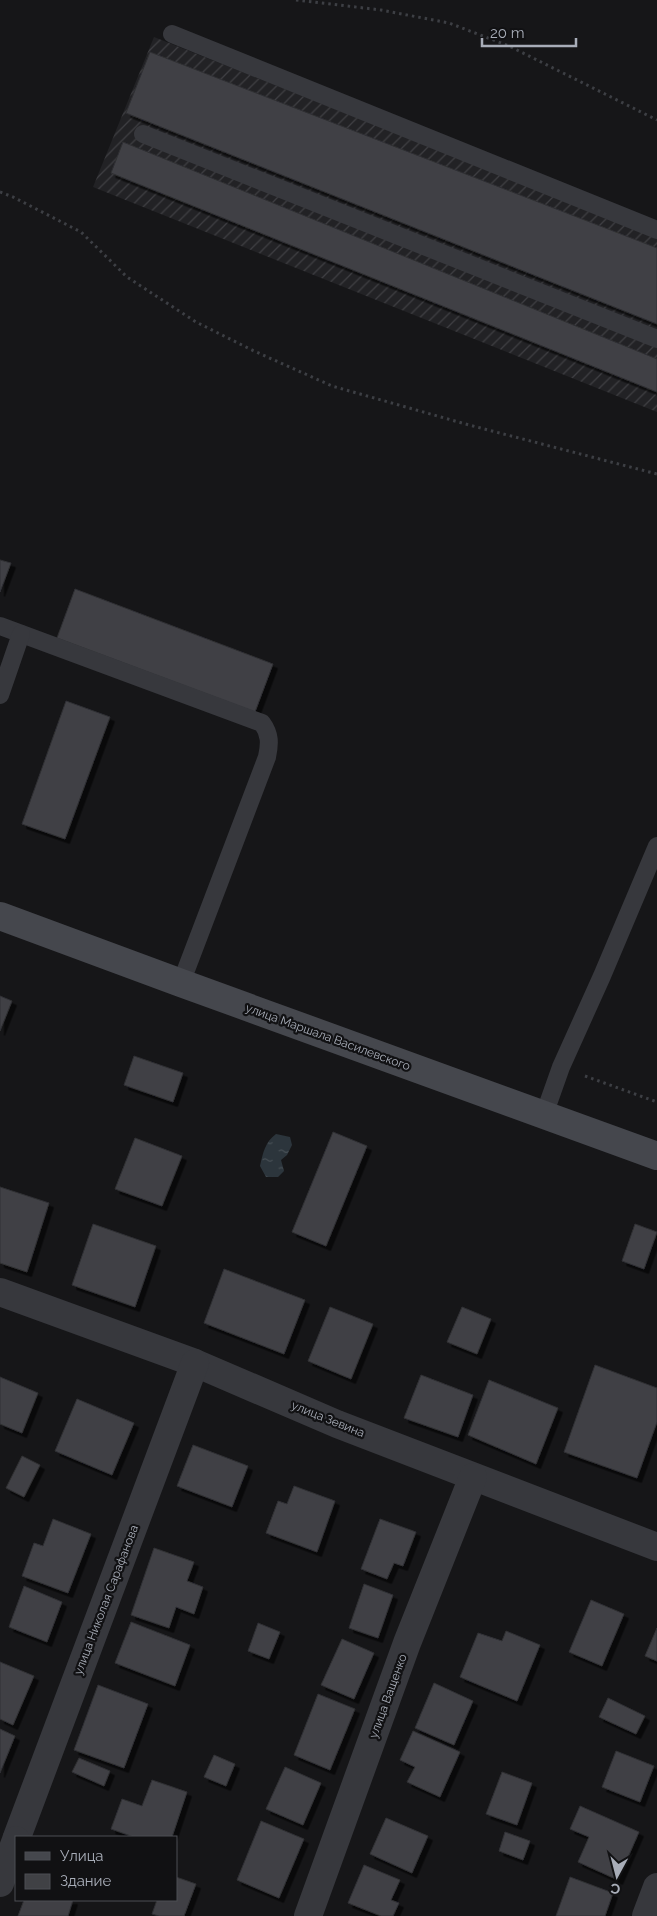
<svg xmlns="http://www.w3.org/2000/svg" width="657" height="1916" viewBox="0 0 657 1916" font-family="Raleway,sans-serif">
  <defs>
    <pattern id="industrial-furrows" width="10" height="10" patternUnits="userSpaceOnUse" patternTransform="scale(1.25)"><rect width="10" height="10" fill="#222225"/><path d="M-1 1l2-2M0 10L10 0M9 11l2-2" fill="none" stroke="#3f3f43"/></pattern>
    <pattern id="water-ripples" width="26" height="14" patternUnits="userSpaceOnUse" patternTransform="scale(1.25)"><rect width="26" height="14" fill="#2c353c"/><path d="M2 4q2-2 4 0t4 0M15 11q2-2 4 0t4 0" fill="none" stroke="#485056"/></pattern>
    <filter id="shadow"><feDropShadow dx="4.5" dy="4.5" stdDeviation="0" flood-color="#0009"/></filter>
  </defs>
  <rect width="100%" height="100%" fill="#161618"/>
  <!-- industrial -->
  <polygon fill="url(#industrial-furrows)" points="154,37 657,237 657,412 93,187"/>
  <!-- water -->
  <path fill="url(#water-ripples)" d="M276 1134 290 1137 292 1145 287 1155 281 1160 284 1171 278 1177H266L260 1166C263 1153 265 1142 276 1134Z"/>
  <!-- building -->
  <g fill="#404145" stroke="#303034" filter="url(#shadow)">
    <polygon points="150,52 657,248 657,324 126,113"/>
    <polygon points="123,142 657,359 657,392 111,173"/>
    <polygon points="0,560 11,563 0,592"/>
    <polygon points="75,589 273,664 255,712 57,638"/>
    <polygon points="66,701 110,717 65,839 22,824"/>
    <polygon points="0,996 12,1001 0,1031"/>
    <polygon points="134,1056 183,1073 173,1102 124,1085"/>
    <polygon points="333,1132 367,1146 326,1246 292,1232"/>
    <polygon points="135,1138 182,1156 162,1206 115,1189"/>
    <polygon points="0,1187 49,1203 27,1272 0,1263"/>
    <polygon points="93,1224 156,1246 135,1307 72,1285"/>
    <polygon points="635,1224 657,1232 644,1269 622,1261"/>
    <polygon points="224,1269 305,1300 284,1354 204,1323"/>
    <polygon points="330,1307 373,1324 351,1379 308,1361"/>
    <polygon points="462,1307 491,1319 477,1354 447,1342"/>
    <polygon points="595,1365 657,1388 657,1422 637,1478 564,1452"/>
    <polygon points="421,1375 473,1395 458,1437 404,1418"/>
    <polygon points="0,1377 38,1393 22,1433 0,1424"/>
    <polygon points="489,1380 558,1408 536,1464 468,1435"/>
    <polygon points="77,1399 134,1423 112,1475 55,1451"/>
    <polygon points="193,1445 248,1466 232,1507 177,1486"/>
    <polygon points="22,1456 40,1465 24,1497 6,1488"/>
    <polygon points="294,1486 335,1501 317,1552 266,1533 278,1501 287,1504"/>
    <polygon points="53,1519 91,1534 68,1593 22,1576 34,1543 43,1546"/>
    <polygon points="380,1519 416,1532 403,1566 394,1563 387,1579 361,1569"/>
    <polygon points="154,1548 194,1562 187,1581 203,1587 194,1614 176,1607 169,1628 131,1615"/>
    <polygon points="364,1584 393,1595 378,1638 349,1628"/>
    <polygon points="24,1586 62,1602 47,1642 9,1627"/>
    <polygon points="591,1600 624,1614 602,1666 569,1652"/>
    <polygon points="131,1622 190,1645 175,1686 115,1663"/>
    <polygon points="258,1623 280,1632 269,1659 248,1651"/>
    <polygon points="657,1628 657,1661 645,1656"/>
    <polygon points="506,1631 540,1645 517,1701 460,1677 478,1633 502,1641"/>
    <polygon points="342,1639 374,1653 354,1699 321,1685"/>
    <polygon points="0,1662 34,1676 13,1725 0,1719"/>
    <polygon points="434,1683 473,1701 454,1745 415,1728"/>
    <polygon points="98,1685 148,1704 124,1768 74,1750"/>
    <polygon points="318,1694 355,1709 330,1770 294,1755"/>
    <polygon points="608,1698 645,1716 636,1734 599,1717"/>
    <polygon points="0,1729 15,1736 0,1773"/>
    <polygon points="413,1731 460,1752 440,1797 407,1782 415,1767 400,1760"/>
    <polygon points="616,1751 654,1766 640,1802 602,1787"/>
    <polygon points="214,1755 235,1764 226,1786 204,1777"/>
    <polygon points="79,1758 110,1771 104,1786 72,1772"/>
    <polygon points="285,1767 321,1783 303,1825 266,1809"/>
    <polygon points="502,1772 532,1783 517,1825 486,1814"/>
    <polygon points="152,1780 187,1792 172,1837 134,1837 111,1829 122,1799 142,1806"/>
    <polygon points="580,1806 639,1832 618,1880 578,1862 589,1837 570,1829"/>
    <polygon points="386,1818 428,1836 412,1873 370,1854"/>
    <polygon points="261,1821 304,1839 279,1898 237,1880"/>
    <polygon points="505,1832 530,1841 523,1860 499,1851"/>
    <polygon points="364,1865 400,1880 391,1900 399,1903 393,1916 381,1916 348,1903"/>
    <polygon points="176,1877 196,1884 184,1916 159,1916 152,1914 157,1900 176,1900"/>
    <polygon points="570,1877 613,1893 605,1916 556,1916"/>
    <polygon points="24,1900 73,1900 68,1916 18,1916"/>
  </g>
  <g fill="none" stroke-linecap="round" stroke-linejoin="round">
    <!-- path -->
    <g stroke="#3d3f44" stroke-width="3" stroke-dasharray="2.5 4" stroke-linecap="butt">
      <polyline points="296,0 381,10 449,23 509,46 657,120"/>
      <polyline points="0,192 13,197 81,232 127,277 196,322 254,351 332,386 469,425 657,474"/>
      <polyline points="585,1076 657,1102"/>
    </g>
    <!-- lane -->
    <g stroke="#37383d" stroke-width="18">
      <polyline points="172,34 657,230"/>
      <polyline points="143,134 657,339"/>
      <path d="M0 626 262 723C270 734 270 743 267 757L181 983"/>
      <polyline points="0,695 21,634"/>
      <polyline points="544,1115 561,1067 602,976 657,846"/>
    </g>
    <!-- street -->
    <g stroke="#37383d" stroke-width="28">
      <polyline points="0,1292 195,1363 337,1424 657,1547"/>
      <polyline points="17,1837 195,1363"/>
      <polyline points="0,1883 16,1840"/>
      <polyline points="308,1916 407,1643 473,1477"/>
      <polyline points="646,1916 657,1887"/>
    </g>
    <!-- secondary -->
    <polyline stroke="#45474d" stroke-width="28" points="0,916 181,983 657,1156"/>
  </g>
  <g text-anchor="middle" stroke-width="4.5" stroke-linejoin="round" paint-order="stroke">
    <!-- street labels -->
    <g font-size="12" fill="#a8adb8" stroke="#111113">
      <text transform="translate(328 1037) rotate(20)" y="4">улица Маршала Василевского</text>
      <text transform="translate(328 1419) rotate(22)" y="4">улица Зевина</text>
      <text transform="translate(106 1600) rotate(-69)" y="4">улица Николая Сарафанова</text>
      <text transform="translate(388 1696) rotate(-70)" y="4">улица Ващенко</text>
    </g>
  </g>
  <!-- legend -->
  <rect x="15" y="1836" width="162" height="65" fill="#111113" stroke="#4d4f55"/>
  <rect x="25" y="1852" width="25" height="8" fill="#45474d" stroke="#4d4f55"/>
  <text x="60" y="1861" font-size="15" fill="#a8adb8">Улица</text>
  <rect x="25" y="1874" width="25" height="15" fill="#404145" stroke="#4d4f55"/>
  <text x="60" y="1886" font-size="15" fill="#a8adb8">Здание</text>
  <!-- north arrow -->
  <g transform="translate(617 1876) rotate(187)" stroke="#111113" stroke-width="4" paint-order="stroke">
  <path d="M0-4L9 19L0 12L-9 19Z" fill="#a8adb8"/>
  <text y="-8" font-size="14" font-weight="bold" text-anchor="middle" fill="#a8adb8">С</text>
  </g>
  <!-- scale -->
  <path d="M482 38v8h94v-8" fill="none" stroke="#a8adb8" stroke-width="2.5"/>
  <text x="490" y="38" font-size="15" fill="#a8adb8" stroke="#111113" stroke-width="4" paint-order="stroke">20 m</text>
</svg>
